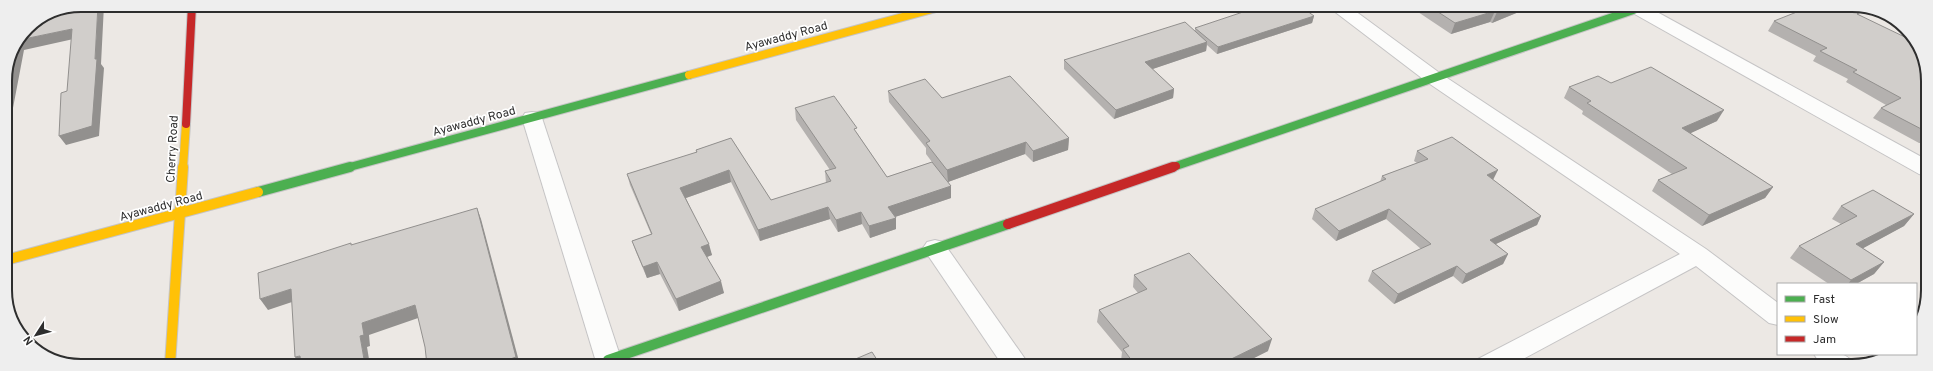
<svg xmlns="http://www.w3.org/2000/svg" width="1933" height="371" viewBox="0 0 1933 371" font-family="Overpass,sans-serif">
  <rect width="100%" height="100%" fill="#ece8e4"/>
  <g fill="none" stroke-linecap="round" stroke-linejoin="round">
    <!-- street casing -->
    <g stroke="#c5c4c5" stroke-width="2">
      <g id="street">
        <polygon points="1326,5 1347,5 1441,74 1706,249 1778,303 1778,325 1769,323 1696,266 1510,366 1474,366 1478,359 1680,254 1427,82"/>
        <polygon points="1630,6 1646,6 1927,160 1927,176 1919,174 1631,12 1628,8"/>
        <polygon points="532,112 539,113 542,118 623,365 597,365 522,118 525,113"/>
        <polygon points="935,240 943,242 1030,366 1003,366 923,248 927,242"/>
        <path d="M1814 354C1831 354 1846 349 1855 366 1838 366 1823 371 1814 354Z"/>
      </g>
    </g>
    <!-- fast-far1 casing -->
    <g stroke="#c5c4c5" stroke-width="10">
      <g id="fast-far1">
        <polyline points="1176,166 1645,6"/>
        <polyline points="346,168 689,75"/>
      </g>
    </g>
    <!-- fast casing -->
    <g stroke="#c5c4c5" stroke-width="12">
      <g id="fast">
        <polyline points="258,192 350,167"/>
        <polyline points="608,360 1008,224"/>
      </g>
    </g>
    <!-- slow-far1 casing -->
    <g stroke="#c5c4c5" stroke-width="10">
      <g id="slow-far1">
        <polyline points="689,75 947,5"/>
        <polyline points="183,168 186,124"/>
      </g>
    </g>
    <!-- slow casing -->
    <g stroke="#c5c4c5" stroke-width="12">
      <g id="slow">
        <polyline points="6,260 258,192"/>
        <polyline points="170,365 183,167"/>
      </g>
    </g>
    <!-- jam-far1 casing -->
    <g stroke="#c5c4c5" stroke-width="10">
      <g id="jam-far1">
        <polyline points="186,124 192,5"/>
        <polyline points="1170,168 1176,166"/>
      </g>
    </g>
    <!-- jam casing -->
    <g stroke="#c5c4c5" stroke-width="12">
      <polyline id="jam" points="1008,224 1173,167"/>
    </g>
    <!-- street -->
    <use href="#street" fill="#fcfcfb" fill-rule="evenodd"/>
    <!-- fast-far1 -->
    <use href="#fast-far1" stroke="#4caf50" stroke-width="8"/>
    <!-- fast -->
    <use href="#fast" stroke="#4caf50" stroke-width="10"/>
    <!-- slow-far1 -->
    <use href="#slow-far1" stroke="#ffc107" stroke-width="8"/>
    <!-- slow -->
    <use href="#slow" stroke="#ffc107" stroke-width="10"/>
    <!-- jam-far1 -->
    <use href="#jam-far1" stroke="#c62828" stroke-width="8"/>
    <!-- jam -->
    <use href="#jam" stroke="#c62828" stroke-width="10"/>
  </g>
  <!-- wall -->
  <g fill="#b4b1af">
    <polygon points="1409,6 1533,6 1492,23 1490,22 1451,34"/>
    <polygon points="1860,12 1859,15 1926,66 1927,144 1923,141 1919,143 1873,118 1881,108 1886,105 1846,82 1848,79 1813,61 1816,56 1768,31 1774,21"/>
    <polygon points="1314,16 1312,23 1217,54 1207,45 1206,51 1152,69 1174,89 1173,98 1114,119 1064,69 1064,60 1195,30 1195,28"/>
    <polygon points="1611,83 1717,121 1690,133 1773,187 1765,198 1702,226 1652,191 1658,180 1672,174 1582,114 1583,111 1564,98 1569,87"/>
    <polygon points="888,91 942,98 1069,138 1068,150 1033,162 1025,154 948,182 951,186 951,198 895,217 896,229 870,238 862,224 838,232 830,219 760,241 731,182 686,198 712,255 707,257 724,293 679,311 660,274 647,278 636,252 632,241 651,234 630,185 627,174 696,153 696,150 731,138 771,200 826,183 825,171 830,170 796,120 795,108 857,133 887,177 932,162 926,154 926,148 889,102"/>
    <polygon points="1417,151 1493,180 1541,216 1537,225 1496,244 1508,254 1503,264 1462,284 1453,276 1394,304 1368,281 1372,271 1421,249 1386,219 1336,241 1312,219 1315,209 1380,182 1382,176 1417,163 1414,161"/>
    <polygon points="1841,206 1914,214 1904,226 1863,248 1884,262 1874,274 1856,284 1829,284 1790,258 1799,246 1841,224 1832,219"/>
    <polygon points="1134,275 1268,351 1238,366 1125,366 1121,361 1122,352 1097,322 1099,310 1138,293 1133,287"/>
  </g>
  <!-- shaded-wall -->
  <g fill="#92908e">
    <polygon points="98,5 104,5 101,64 104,68 99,136 66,145 59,136 95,59"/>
    <polygon points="1511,6 1533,6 1492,23 1497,12"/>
    <polygon points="1495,11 1490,22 1451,34 1455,23"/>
    <polygon points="1314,16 1312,23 1217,54 1218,47"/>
    <polygon points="72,29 78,38 24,50 9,129 5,141 5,102 16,44 19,40"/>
    <polygon points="1207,42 1206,51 1144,72 1145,62"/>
    <polygon points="1174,89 1173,98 1114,119 1116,110"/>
    <polygon points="1724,110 1717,121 1676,140 1682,128"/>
    <polygon points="1927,133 1927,136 1923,141 1919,143"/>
    <polygon points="1069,138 1068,150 1033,162 1033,151"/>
    <polygon points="1026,142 1025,154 948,182 947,170"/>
    <polygon points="729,170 731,182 683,199 680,188"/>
    <polygon points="1498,170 1493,180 1487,175"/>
    <polygon points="951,186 951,198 889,219 888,207"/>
    <polygon points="1773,187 1765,198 1702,226 1709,215"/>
    <polygon points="828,207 830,219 760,241 758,230"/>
    <polygon points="477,208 481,219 520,365 493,365"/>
    <polygon points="1389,209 1386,219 1336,241 1339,231"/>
    <polygon points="861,212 862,224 838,232 836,220"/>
    <polygon points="1914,214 1904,226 1847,257 1856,244"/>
    <polygon points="1541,216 1537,225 1485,249 1490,240"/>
    <polygon points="896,218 896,229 870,238 869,226"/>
    <polygon points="709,244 712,255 704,258 701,247"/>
    <polygon points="1508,254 1503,264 1462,284 1466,274"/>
    <polygon points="657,262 660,274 647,278 643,267"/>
    <polygon points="1884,262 1874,274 1856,284 1848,284 1851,280"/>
    <polygon points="1457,266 1453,276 1394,304 1398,294"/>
    <polygon points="721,281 724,293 679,311 676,299"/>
    <polygon points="291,289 298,300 268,310 260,299"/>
    <polygon points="415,305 421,317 369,335 370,346 367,347 370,365 365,365 360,336 362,323"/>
    <polygon points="1272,339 1268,351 1238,366 1217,366"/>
    <polygon points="300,356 306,365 301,365 295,357"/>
  </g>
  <!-- building -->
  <g fill="#d1cecb" stroke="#92908e">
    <polygon points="81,5 98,5 95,59 97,59 92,126 59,136 61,93 67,91 72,29 19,40 28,27 52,11"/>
    <polygon points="1264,5 1299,5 1314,16 1218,47 1195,28"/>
    <polygon points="1429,6 1511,6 1497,12 1495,11 1455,23"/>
    <polygon points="1812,6 1846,6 1860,12 1857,14 1911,40 1926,66 1927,132 1881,108 1901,98 1853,72 1857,70 1820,51 1827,48 1774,21"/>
    <polygon points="1185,22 1207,42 1145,62 1174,89 1116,110 1064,60"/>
    <polygon points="16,44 5,102 5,81 11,52"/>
    <polygon points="1651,67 1724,110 1682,128 1773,187 1709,215 1658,180 1687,168 1587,103 1591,101 1569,87 1598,76 1611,83"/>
    <polygon points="1010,76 1069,138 1033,151 1026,142 947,170 926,143 930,141 888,91 925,79 942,98"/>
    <polygon points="834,96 857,128 854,129 887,177 932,162 951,186 888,207 896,218 869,226 861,212 836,220 828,207 758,230 729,170 680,188 709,244 701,247 721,281 676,299 657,262 643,267 632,241 652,234 627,174 697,152 696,150 731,138 771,200 831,181 825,171 836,168 795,108"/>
    <polygon points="1452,137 1498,170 1487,175 1541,216 1490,240 1508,254 1466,274 1457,266 1398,294 1372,271 1431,244 1389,209 1339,231 1315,209 1386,179 1382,176 1428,159 1417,151"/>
    <polygon points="1873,190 1914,214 1856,244 1884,262 1851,280 1799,246 1857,216 1841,206"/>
    <polygon points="477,208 516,357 493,365 427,365 425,347 415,305 362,323 364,335 360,336 365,365 301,365 300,356 295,357 291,289 260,299 258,273 351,243 351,245"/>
    <polygon points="1189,253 1272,339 1217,366 1136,366 1123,349 1129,346 1099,310 1147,289 1134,275"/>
    <polygon points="872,352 881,366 839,366"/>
  </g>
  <g text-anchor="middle" stroke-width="3.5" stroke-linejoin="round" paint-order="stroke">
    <!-- street labels -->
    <g font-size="12" fill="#2e2e2e" stroke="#fff">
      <text transform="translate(786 36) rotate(-15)" y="4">Ayawaddy Road</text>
      <text transform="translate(474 121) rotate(-15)" y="4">Ayawaddy Road</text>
      <text transform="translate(172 149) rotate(-87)" y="4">Cherry Road</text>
      <text transform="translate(161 206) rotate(-15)" y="4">Ayawaddy Road</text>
    </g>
  </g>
  <!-- crop -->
  <path d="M0 0H1933V371H0ZM81 12H1852A69 69 0 0 1 1921 81V290A69 69 0 0 1 1852 359H81A69 69 0 0 1 12 290V81A69 69 0 0 1 81 12Z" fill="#eee" fill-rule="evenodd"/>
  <path fill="none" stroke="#2e2e2e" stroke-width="2" d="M81 12H1852A69 69 0 0 1 1921 81V290A69 69 0 0 1 1852 359H81A69 69 0 0 1 12 290V81A69 69 0 0 1 81 12Z"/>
  <!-- legend -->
  <rect x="1777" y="283" width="140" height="72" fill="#ffffff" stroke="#ababab"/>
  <rect x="1785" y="296" width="20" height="6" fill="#4caf50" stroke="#ababab"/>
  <text x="1813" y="303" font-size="12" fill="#2e2e2e">Fast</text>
  <rect x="1785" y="316" width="20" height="6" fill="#ffc107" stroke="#ababab"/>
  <text x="1813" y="323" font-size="12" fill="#2e2e2e">Slow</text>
  <rect x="1785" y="336" width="20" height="6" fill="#c62828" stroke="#ababab"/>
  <text x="1813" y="343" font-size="12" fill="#2e2e2e">Jam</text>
  <!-- north arrow -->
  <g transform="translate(36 335) rotate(234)" stroke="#ffffff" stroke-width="3" paint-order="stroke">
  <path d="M0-3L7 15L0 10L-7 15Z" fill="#2e2e2e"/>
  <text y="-6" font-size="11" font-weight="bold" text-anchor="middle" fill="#2e2e2e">N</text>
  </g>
</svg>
